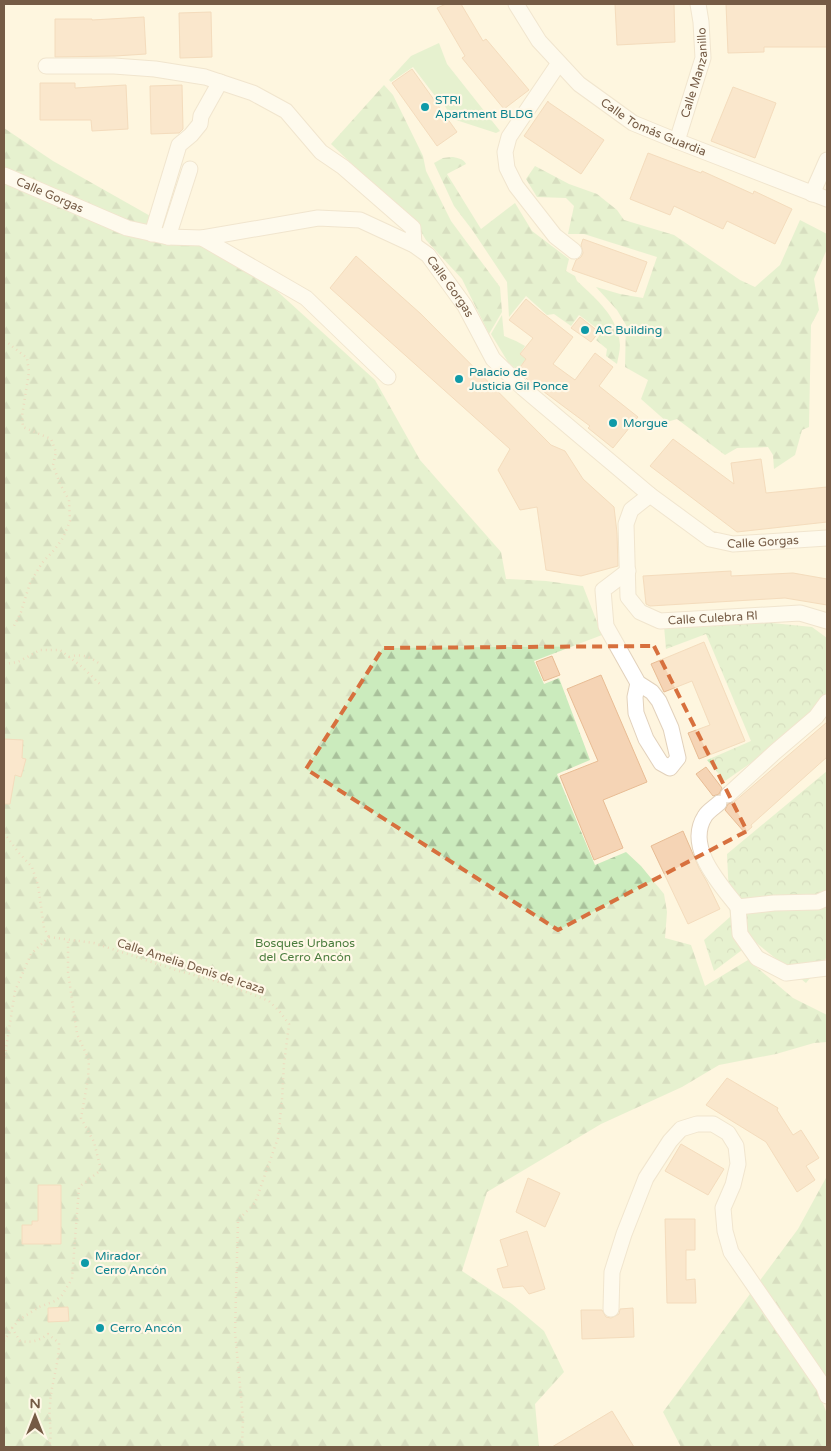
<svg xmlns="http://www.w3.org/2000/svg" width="831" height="1451" viewBox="0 0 831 1451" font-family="'Varela Round',sans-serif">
  <defs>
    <pattern id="forest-firs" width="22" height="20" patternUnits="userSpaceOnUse" patternTransform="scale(1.25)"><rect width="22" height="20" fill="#cbebbd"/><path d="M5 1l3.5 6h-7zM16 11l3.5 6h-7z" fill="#a9c19b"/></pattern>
    <pattern id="park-crowns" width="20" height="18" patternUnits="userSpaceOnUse" patternTransform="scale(1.25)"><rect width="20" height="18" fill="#cbebbd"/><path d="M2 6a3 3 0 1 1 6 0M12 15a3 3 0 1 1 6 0" fill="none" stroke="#a9c19b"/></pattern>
  </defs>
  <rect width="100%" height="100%" fill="#fef5df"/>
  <!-- forest -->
  <g fill="url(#forest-firs)">
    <polygon points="384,85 393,95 423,156 426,171 451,221 500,287 502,312 489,334 462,279 426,240 418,227 331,144"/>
    <polygon points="4,128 53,161 267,282 375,380 420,460 501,552 506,579 546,581 583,586 602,635 534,661 544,684 559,678 590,760 557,774 595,865 626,852 641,866 664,894 667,912 665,938 691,945 705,986 748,960 793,998 827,1015 827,1042 814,1043 776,1054 719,1065 682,1087 601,1124 487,1192 462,1271 512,1304 544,1331 564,1372 535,1404 539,1447 4,1447"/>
    <path d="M451 157C456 157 464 159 466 164L447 174 481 229 515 203 532 231 569 259 566 271 575 276 577 281C596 299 618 316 620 345 620 351 618 358 617 364L606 356 607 349 596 340 602 332 579 315 571 326 554 314 547 315 526 296 509 317 507 282 473 231 454 206 434 163 443 158Z"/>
    <polygon points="535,166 569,184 597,194 617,210 624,220 674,235 740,280 755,287 780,265 800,220 827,234 827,249 814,279 819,310 811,325 809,427 802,430 795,455 774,469 773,455 768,447 737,448 725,455 677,419 667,422 641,399 648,380 625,367 626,325 617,310 596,287 620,294 643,298 657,257 584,234 568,234 574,206 566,198 537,197 526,179"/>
    <polygon points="827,1176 827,1382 817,1388 827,1414 827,1447 681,1447 663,1412 798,1229"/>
  </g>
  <!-- park -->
  <g fill="url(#park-crowns)">
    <polygon points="761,622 812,627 827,638 827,693 823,701 791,735 725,781 707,760 751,741 706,634 666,649 664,626"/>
    <polygon points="827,771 827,957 806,983 754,941 714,971 704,940 730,917 727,854"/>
  </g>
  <!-- garden -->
  <g fill="#cbebbd">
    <polygon points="439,43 447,64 500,131 496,133 453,119 438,95 435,96 413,67 391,82 389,80 411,56"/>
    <polygon points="502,315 504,336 516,341 525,346 520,354 526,359 517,370 508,362 491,334"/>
  </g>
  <!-- building -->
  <g fill="#f5d4b5" stroke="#e8bc94">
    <polygon points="446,4 461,4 483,41 486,39 529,90 504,109 462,58 465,56 437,8"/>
    <polygon points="615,4 674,4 675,42 617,45"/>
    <polygon points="726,4 827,4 827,47 764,47 764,52 728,53"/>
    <polygon points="211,12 212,57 180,58 179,13"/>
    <polygon points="144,17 146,54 115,56 55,57 55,19 92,19 92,20"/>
    <polygon points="412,69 457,132 437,146 392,83"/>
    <polygon points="40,83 75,83 75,88 126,85 128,129 92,131 91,120 40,120"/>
    <polygon points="182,85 183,129 179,133 151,134 150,86"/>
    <polygon points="733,87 776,103 755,158 711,141"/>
    <polygon points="548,101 548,102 604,140 581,174 524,136"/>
    <polygon points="648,153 701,173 702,171 753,194 754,191 792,209 775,244 727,221 723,229 674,206 670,215 630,199"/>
    <polygon points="583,239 647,262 636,292 572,270 576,260 581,257 583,253 581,245"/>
    <polygon points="356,256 421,314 551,445 565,451 583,479 614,507 617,533 618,566 581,576 546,570 537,507 520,510 498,470 510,449 330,288"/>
    <polygon points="526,299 540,311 573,337 553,364 575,380 595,353 613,367 599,386 638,417 613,448 588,428 590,426 528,380 518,370 526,359 520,354 533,338 509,320"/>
    <polygon points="580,317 599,332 591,342 571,328"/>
    <polygon points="673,439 734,484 731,463 761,459 766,493 827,487 827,522 737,532 650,466"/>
    <polygon points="731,571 731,576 793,573 827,579 827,605 785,598 650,606 646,604 643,576"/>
    <polygon points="704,642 745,741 699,759 688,733 710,725 692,681 664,692 651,664"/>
    <polygon points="552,656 560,675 544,681 536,662"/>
    <polygon points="601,675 647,782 603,800 623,848 594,860 560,776 598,761 567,689"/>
    <polygon points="827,722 827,757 751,825 752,827 745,833 725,810 728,804 734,802"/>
    <polygon points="4,739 23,740 22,758 26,759 21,777 15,775 10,804 4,804"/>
    <polygon points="706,767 722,788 719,794 713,796 696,774"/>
    <polygon points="683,831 699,868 707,882 720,909 688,924 651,846"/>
    <polygon points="727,1078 778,1108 777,1110 793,1135 801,1130 819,1158 806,1166 815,1180 797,1192 766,1142 706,1105"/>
    <polygon points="681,1144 724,1169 708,1195 665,1171"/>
    <polygon points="528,1178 560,1193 545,1227 516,1212"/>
    <polygon points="38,1185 61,1185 61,1244 22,1244 22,1225 32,1225 32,1221 38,1221"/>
    <polygon points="665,1219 695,1219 695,1250 686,1250 686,1280 695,1279 696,1303 667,1303"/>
    <polygon points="527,1231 545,1289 529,1294 523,1286 503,1288 497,1269 508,1266 500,1240"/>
    <polygon points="68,1307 69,1321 48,1322 48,1308"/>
    <polygon points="633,1308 634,1337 582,1339 581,1310 602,1310 606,1317 611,1318 619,1314 620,1309"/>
    <polygon points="612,1411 634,1447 552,1447"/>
  </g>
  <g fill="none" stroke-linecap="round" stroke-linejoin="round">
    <!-- minor casing -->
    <g stroke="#e2d1bb" stroke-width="17">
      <g id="minor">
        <path id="s1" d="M516 4 539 41 579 84 633 123 677 141 827 199"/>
        <polyline points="559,63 509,137 505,152 507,168 516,186 555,236 574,251"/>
        <polyline points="46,66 114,66 155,69 205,77 253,93 286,111 321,152 343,167 413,228 414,245"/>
        <path id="s2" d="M677 141 703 58 701 22 698 4"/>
        <path id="s3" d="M4 175 127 228 168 237 202 238 318 218 360 220 414 245 428 255 465 306 493 359 523 388 650 495 710 539 733 544 827 538"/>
        <polyline points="812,194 827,160"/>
        <polyline points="152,234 179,145 191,135 200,124 201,116 220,82"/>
        <polyline points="168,237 190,169"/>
        <polyline points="202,238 306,298 388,377"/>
        <path id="s4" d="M650 495 631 510 626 524 628 597 640 612 660 621 800 613 827 621"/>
        <polyline points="628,571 603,590 606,626 638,683 652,692 659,701 671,728 678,758 670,768 661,763 646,739 636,713 635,697 638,683"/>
        <polyline points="728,795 775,752 816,717 827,702"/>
        <path d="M719 803C715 807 708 811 705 816 685 847 720 884 738 907"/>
        <polyline points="738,907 740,934 757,958 786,973 827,968"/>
        <polyline points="738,907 774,903 818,902 827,898"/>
        <polyline points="611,1309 612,1272 624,1234 646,1178 670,1141 681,1129 697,1124 713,1124 728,1133 736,1146 738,1164 733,1185 723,1208 725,1231 731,1252 824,1387 827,1396"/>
      </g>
    </g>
    <!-- path -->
    <g stroke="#d9b899" stroke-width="2.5" stroke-dasharray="1 4" stroke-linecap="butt">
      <polyline points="4,341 8,343 27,358 29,372 22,416 23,427 51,439 56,452 53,465 60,484 69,500 70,521 63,538 55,549 42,563 30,583 21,612 13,628"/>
      <path d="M69 657C81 653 91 657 101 665"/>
      <polyline points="4,664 18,662 40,650 60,650 81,666 101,685"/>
      <polyline points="4,833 19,853 32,867 38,885 44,928 49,937"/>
      <polyline points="49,937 94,943 179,971 216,981 249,993 269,1001 280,1012 289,1024 284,1064 282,1100 278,1138 255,1203 238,1220 235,1332 243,1418 242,1447"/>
      <polyline points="4,1061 15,991 31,954 49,937"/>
      <polyline points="12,1328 19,1320 39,1307 55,1301 62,1295 72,1279 79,1187 101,1170 94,1142 81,1118 88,1079 89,1060 77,1034 68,972 68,939"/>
      <path d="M4 1341 12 1328 20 1341C31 1343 39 1341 48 1334L59 1343C59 1364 51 1384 50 1405 48 1420 53 1432 49 1447"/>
    </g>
    <!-- minor -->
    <use href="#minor" stroke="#fff" stroke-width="15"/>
  </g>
  <!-- marked area -->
  <path d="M0 0H831V1451H0ZM654 646 747 831 558 930 306 769 383 648Z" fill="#fef5df" fill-opacity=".55" fill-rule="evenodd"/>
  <path fill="none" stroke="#d7703e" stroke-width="4" stroke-dasharray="10 6" stroke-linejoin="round" d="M654 646 747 831 558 930 306 769 383 648Z"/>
  <!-- markers -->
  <g fill="#0f9aa8" stroke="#fff8e7" stroke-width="2">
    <circle cx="425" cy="107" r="5"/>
    <circle cx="585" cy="330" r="5"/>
    <circle cx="459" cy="379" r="5"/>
    <circle cx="613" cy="423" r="5"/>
    <circle cx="85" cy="1263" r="5"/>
    <circle cx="100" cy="1328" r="5"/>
  </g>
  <g text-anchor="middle" stroke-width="4.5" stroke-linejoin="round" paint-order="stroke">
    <!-- street labels -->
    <g font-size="12" fill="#755b45" stroke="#fff8e7">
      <text dy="4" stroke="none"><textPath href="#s2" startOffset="71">Calle Manzanillo</textPath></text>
      <text dy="4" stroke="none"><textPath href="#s1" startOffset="189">Calle Tomás Guardia</textPath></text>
      <text dy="4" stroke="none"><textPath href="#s3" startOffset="50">Calle Gorgas</textPath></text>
      <text dy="4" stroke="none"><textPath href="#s3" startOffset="485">Calle Gorgas</textPath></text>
      <text dy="4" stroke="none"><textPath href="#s3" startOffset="905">Calle Gorgas</textPath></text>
      <text dy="4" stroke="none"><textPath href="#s4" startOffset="206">Calle Culebra Rl</textPath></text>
      <text transform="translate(191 966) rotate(18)" y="4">Calle Amelia Denis de Icaza</text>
    </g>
    <!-- culture labels -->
    <g font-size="12" fill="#0d838f" stroke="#fff8e7" text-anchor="start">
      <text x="435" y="104">STRI<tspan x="435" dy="14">Apartment BLDG</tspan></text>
      <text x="595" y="334">AC Building</text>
      <text x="469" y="376">Palacio de<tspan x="469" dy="14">Justicia Gil Ponce</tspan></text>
      <text x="623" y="427">Morgue</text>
      <text x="95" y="1260">Mirador<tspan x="95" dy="14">Cerro Ancón</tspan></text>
      <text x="110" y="1332">Cerro Ancón</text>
    </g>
    <!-- park labels -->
    <g font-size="12" fill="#4a7c3d" stroke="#fff8e7">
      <text x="305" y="947">Bosques Urbanos<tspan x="305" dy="14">del Cerro Ancón</tspan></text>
    </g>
  </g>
  <!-- border -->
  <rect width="831" height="1451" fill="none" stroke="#755b45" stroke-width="10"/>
  <!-- north arrow -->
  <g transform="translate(35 1416)" stroke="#fff8e7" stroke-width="4" paint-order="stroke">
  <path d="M0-4L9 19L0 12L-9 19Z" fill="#755b45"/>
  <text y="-8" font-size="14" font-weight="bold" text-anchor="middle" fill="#755b45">N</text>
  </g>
</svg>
